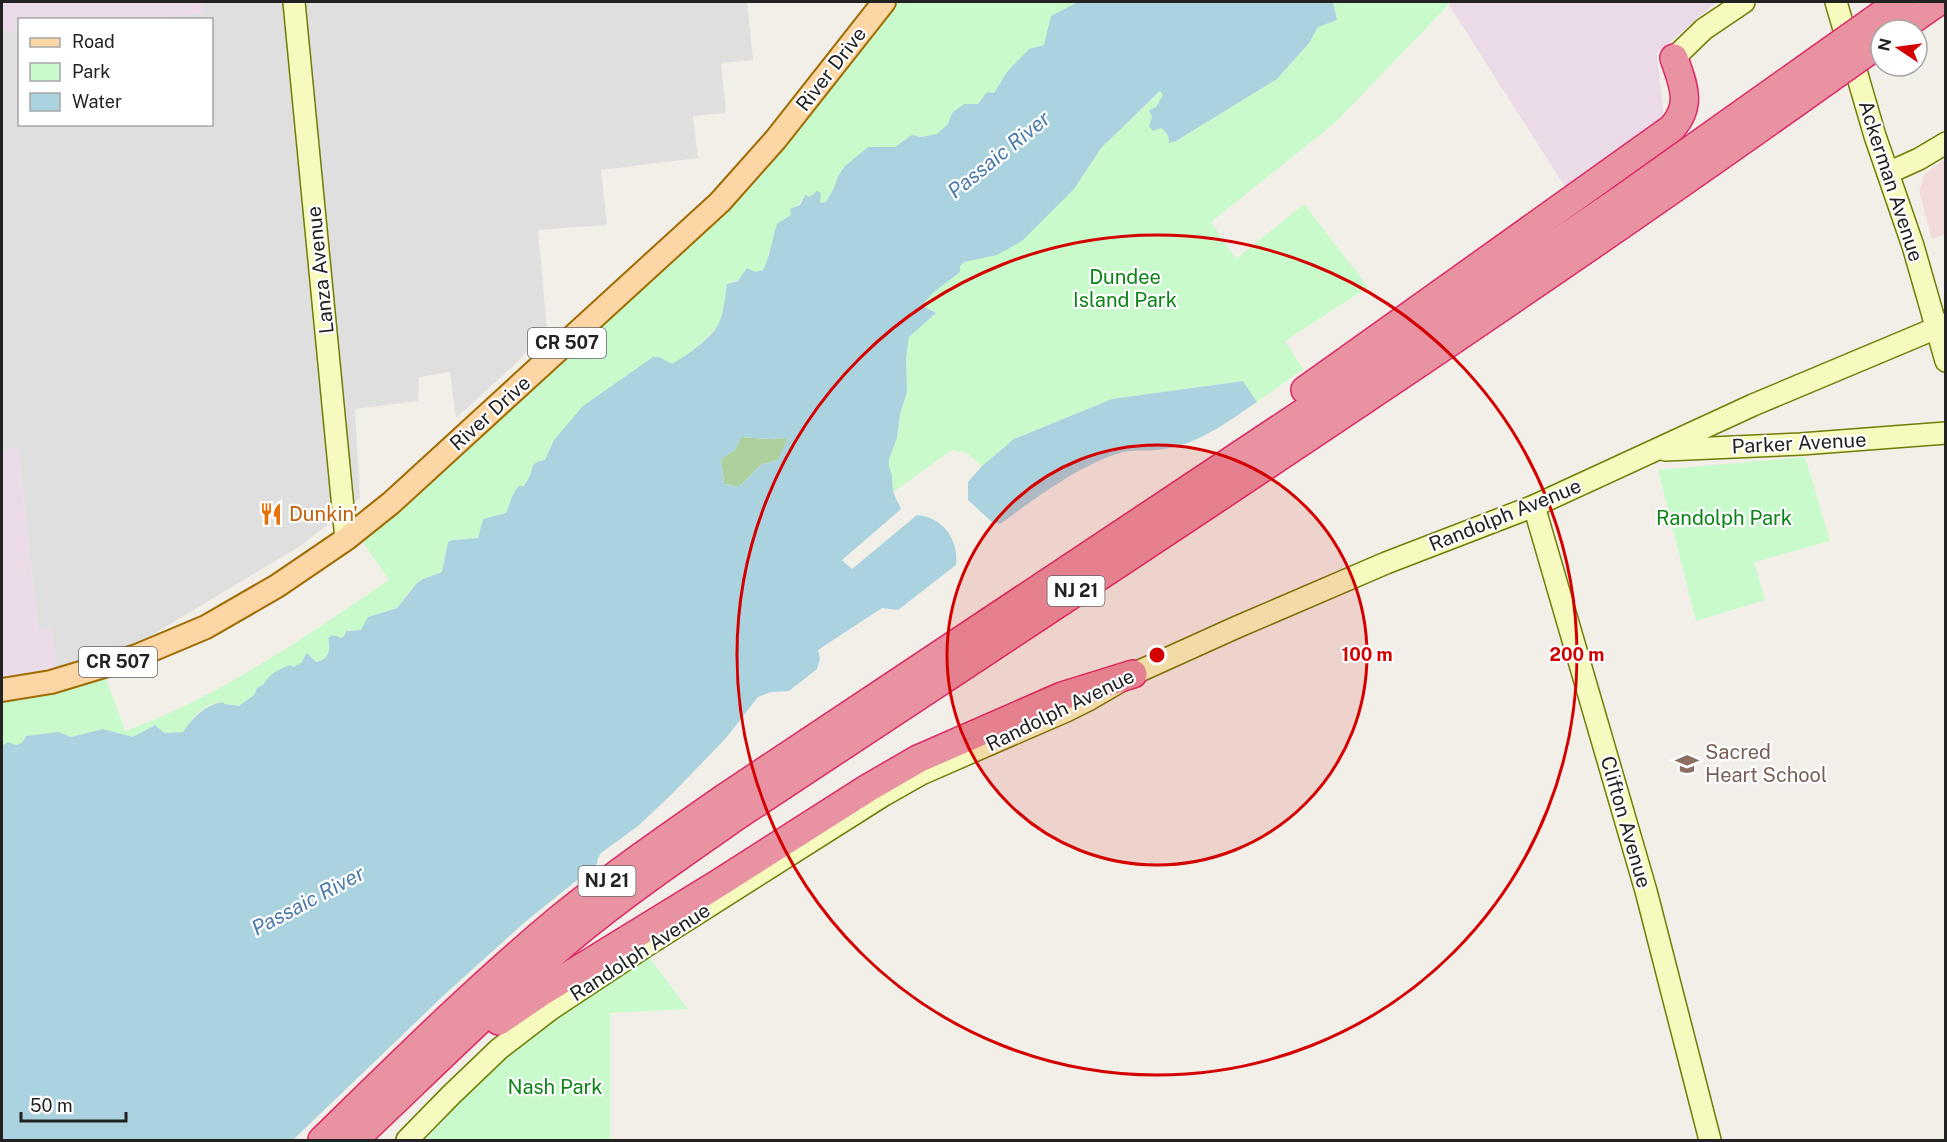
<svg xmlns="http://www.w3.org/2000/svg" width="1947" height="1142" viewBox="0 0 1947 1142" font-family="'Public Sans',sans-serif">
  <rect width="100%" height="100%" fill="#f2efe9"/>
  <!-- residential -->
  <polygon fill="#e0dfdf" points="202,2 747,2 753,60 721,63 726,113 693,116 698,158 601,170 607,225 538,230 547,330 513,366 456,418 450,372 419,377 418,401 355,409 360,498 302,545 147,638 57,676 52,629 38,630 18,448 2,450 2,32 19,30 20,124 212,124 212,20 134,19 202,13"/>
  <!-- commercial -->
  <polygon fill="#f2dad9" points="1945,159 1945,234 1932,239 1919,190 1925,174"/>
  <!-- industrial -->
  <g fill="#ebdbe8">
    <polygon points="2,2 202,2 203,13 134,20 20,20 19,30 2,32"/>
    <polygon points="1451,2 1717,2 1657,53 1664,118 1567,190 1449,5"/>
    <polygon points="18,448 38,630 52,628 57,676 2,685 2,450"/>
  </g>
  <!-- forest -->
  <polygon fill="#add19e" points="741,437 769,439 788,438 778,460 761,465 739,487 724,484 721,459 736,449"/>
  <!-- park -->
  <g fill="#c8facc">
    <path d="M884 2H1078L1044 46 1007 72 994 94 987 92 978 104C947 106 954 126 937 135 930 138 919 136 912 135L895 147H868L838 176 834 188 826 202 819 203 805 195 769 251 767 262 763 270 727 284 725 301 719 325 690 354 554 440 545 460 539 461 533 465 530 476 524 486H519C513 493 510 505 506 513L484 519 479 538 457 539 448 542 442 572C414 581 414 585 397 608 382 612 371 616 361 630H349L341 638H328C331 650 329 660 316 662L307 654 301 663 257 688 254 695 239 707C232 705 222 702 215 703 202 706 190 721 183 732L164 733 154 725 133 737 103 729 70 737 58 732 26 736 22 743 16 745 2 746V688L102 667 125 731C222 696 304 637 389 580L356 532 689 230Z"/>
    <path d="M1333 2H1451L1336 122 1211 222 1236 259 1304 204 1368 287 1285 341 1303 369 1257 402 1243 381 1112 399 1014 439 982 466 967 453 952 450 893 492 892 476 889 466V459L897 438 900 414 907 392 906 358 909 336 936 313 925 307 924 303 934 292 960 272V266L964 262 997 255 1074 189 1101 148 1161 91 1163 95 1156 107 1152 110C1157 120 1169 134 1170 143L1176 141 1277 79 1309 43 1318 26 1337 20Z"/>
    <polygon points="1805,457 1830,541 1754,562 1765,600 1696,621 1658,470"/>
    <polygon points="649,957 688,1009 610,1013 610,1140 425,1140 476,1085 552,1015"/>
  </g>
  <!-- water -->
  <g fill="#aad3df" fill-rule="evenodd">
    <path d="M1078 2H1333L1337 20 1318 27 1309 43 1277 79 1176 141 1169 143C1169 136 1167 132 1161 128L1153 131 1149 126 1152 117 1149 110 1156 107 1163 95 1160 91 1101 148 1074 189 1022 241 997 255 964 262 960 266V272L934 292 924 303 925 307 936 313 909 337 906 358 907 392 900 414 897 438 889 459V466L892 476 893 492 901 509 842 560 852 569 917 515C943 517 959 540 956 565L898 610 882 608 818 650 820 659 817 669 789 691 771 692 758 697 726 738 672 794 638 826 601 853 598 858 597 864 525 922 444 995 293 1140H2V746L8 742 16 745 22 743 26 736 58 732 71 737 103 729 133 737 155 725 164 733 183 732C192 718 205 705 222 702L225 704 239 706 254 695 257 688 264 684C269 674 279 669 290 665L293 667 301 663 307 653 316 662C329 660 331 650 328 638 332 634 337 636 341 638L345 635 346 631 361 630 368 617 397 608 416 584 423 579 442 572 448 542 453 540 478 538 483 519 506 513C510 504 512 493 519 486H524L530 476 533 465 539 461 545 460 554 440 583 406 653 357H659L672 364C685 357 713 337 719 323 724 311 725 297 727 284L738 281 747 268 755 272 763 270C770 257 772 239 777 224L791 215 790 209 800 205 805 195 810 197 817 191 821 193 820 203 826 202 834 188 838 176 845 166 868 147H895L912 135 922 137 937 134 948 124 952 113 964 104H978L987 92 994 93 1007 72 1029 49 1044 45 1051 16ZM741 437 769 439 788 438 778 460 761 465 739 487 724 484 721 459 736 449Z"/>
    <path d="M1243 381 1257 402C1227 422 1201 443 1164 449 1150 452 1136 449 1123 452 1080 464 1036 498 1000 524L992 522 968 500V482L982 466 1014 439 1112 399Z"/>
  </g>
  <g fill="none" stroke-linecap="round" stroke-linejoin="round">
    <!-- secondary casing -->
    <g stroke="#707d05" stroke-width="24">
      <g id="secondary">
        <polyline points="294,2 346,539"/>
        <polyline points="1836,2 1875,136 1913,246 1946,361"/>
        <polyline points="1674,58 1704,29 1744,2"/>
        <polyline points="1888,173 1919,159 1946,143"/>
        <polyline points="1665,450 1801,444 1946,433"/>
        <polyline points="1534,506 1646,891 1710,1140"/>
        <polyline points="407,1140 451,1095 499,1049 551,1009 646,946 884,795 921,774 1066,711 1090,699 1133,674 1237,627 1386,563 1534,506 1753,405 1946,324"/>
      </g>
    </g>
    <!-- primary casing -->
    <g stroke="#a06b00" stroke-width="26">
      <polyline id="primary" points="2,690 51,682 137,656 206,627 277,586 346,539 391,503 720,202 776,139 884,2"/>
    </g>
    <!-- highway casing -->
    <g stroke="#dc2a67" stroke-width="30">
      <g id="highway">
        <polyline points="1871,22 1899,2"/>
        <polyline points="1898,30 1938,2"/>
        <path d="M1305 390 1672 128C1693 104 1683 85 1674 58"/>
        <polyline points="499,1021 540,993 719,883 868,788 918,759 1062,696 1133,674"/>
        <path d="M322 1140C399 1065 476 988 559 919 612 876 668 837 724 798L1495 285 1623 198 1820 58"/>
        <path d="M354 1140C426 1072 496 1002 571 938 624 894 681 855 737 816 1102 574 1471 335 1828 80"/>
      </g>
    </g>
    <!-- secondary -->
    <use href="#secondary" stroke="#f7fabf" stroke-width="21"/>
    <!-- primary -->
    <use href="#primary" stroke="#fcd6a4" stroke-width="22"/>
    <!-- highway -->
    <use href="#highway" stroke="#e892a2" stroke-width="27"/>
    <!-- highway-bridge casing -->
    <g stroke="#dc2a67" stroke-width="30" stroke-linecap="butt">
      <g id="highway-bridge">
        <polyline points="1820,58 1871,22"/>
        <polyline points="1828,80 1876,46"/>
      </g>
    </g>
    <!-- highway-bridge -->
    <use href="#highway-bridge" stroke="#e892a2" stroke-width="27"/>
  </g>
  <!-- distance rings -->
  <circle cx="1157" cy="655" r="210" fill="#d40000" fill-opacity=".12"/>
  <g fill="none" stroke="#d40000" stroke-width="3">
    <circle cx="1157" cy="655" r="210"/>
    <circle cx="1157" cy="655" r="420"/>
  </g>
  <!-- icons -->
  <defs>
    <g id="restaurant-bare" transform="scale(1.8)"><path d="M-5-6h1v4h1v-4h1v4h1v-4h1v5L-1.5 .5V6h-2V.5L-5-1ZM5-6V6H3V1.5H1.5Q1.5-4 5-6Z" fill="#e8710a" stroke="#fff" stroke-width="2.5" paint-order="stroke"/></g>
    <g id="school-bare" transform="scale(1.8)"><path d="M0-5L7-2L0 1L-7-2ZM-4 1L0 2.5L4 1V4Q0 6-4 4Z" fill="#8d6e63" stroke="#fff" stroke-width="2.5" paint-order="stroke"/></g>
  </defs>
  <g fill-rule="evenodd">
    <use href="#restaurant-bare" x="271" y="514"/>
    <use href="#school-bare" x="1687" y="764"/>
  </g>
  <g text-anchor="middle" stroke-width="4.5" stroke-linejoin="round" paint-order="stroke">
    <!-- shield labels -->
    <g fill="#fff" stroke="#646464" stroke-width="1.5">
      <rect x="528" y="328" width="78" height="30" rx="4.5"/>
      <rect x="1047.5" y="576" width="57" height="30" rx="4.5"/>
      <rect x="79" y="647" width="78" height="30" rx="4.5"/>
      <rect x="578.5" y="866" width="57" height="30" rx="4.5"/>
    </g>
    <g font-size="18" font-weight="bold" fill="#222">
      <text x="567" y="349">CR 507</text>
      <text x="1076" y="597">NJ 21</text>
      <text x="118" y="668">CR 507</text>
      <text x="607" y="887">NJ 21</text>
    </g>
    <!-- street labels -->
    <g font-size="20" fill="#222" stroke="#fff">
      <text transform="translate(831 69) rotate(-52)" y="7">River Drive</text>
      <text transform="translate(1891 181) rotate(72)" y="7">Ackerman Avenue</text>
      <text transform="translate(320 270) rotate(-96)" y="7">Lanza Avenue</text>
      <text transform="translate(490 413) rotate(-42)" y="7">River Drive</text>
      <text transform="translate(1799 443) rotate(-3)" y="7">Parker Avenue</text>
      <text transform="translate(1505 515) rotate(-22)" y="7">Randolph Avenue</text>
      <text transform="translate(1060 710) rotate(-26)" y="7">Randolph Avenue</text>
      <text transform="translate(1626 822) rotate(74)" y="7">Clifton Avenue</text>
      <text transform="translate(640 952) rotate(-33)" y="7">Randolph Avenue</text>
    </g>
    <!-- park labels -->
    <g font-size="20" fill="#0c8416" stroke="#fff">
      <text x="1125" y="284">Dundee<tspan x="1125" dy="23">Island Park</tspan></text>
      <text x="1724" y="525">Randolph Park</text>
      <text x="555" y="1094">Nash Park</text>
    </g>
    <!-- food labels -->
    <g font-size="20" fill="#c56008" stroke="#fff" text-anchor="start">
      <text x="289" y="521">Dunkin'</text>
    </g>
    <!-- education labels -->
    <g font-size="20" fill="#785e54" stroke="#fff" text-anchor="start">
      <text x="1705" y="759">Sacred<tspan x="1705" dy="23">Heart School</tspan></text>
    </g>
    <!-- water labels -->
    <g font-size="21" font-style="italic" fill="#4a7aab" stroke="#fff">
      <text transform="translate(999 155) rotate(-39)" y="7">Passaic River</text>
      <text transform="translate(308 901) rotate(-28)" y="7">Passaic River</text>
    </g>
  </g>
  <circle cx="1157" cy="655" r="9" fill="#d40000" stroke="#fff" stroke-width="3"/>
  <g font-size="18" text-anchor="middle" font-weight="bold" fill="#d40000" stroke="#fff" stroke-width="4.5" stroke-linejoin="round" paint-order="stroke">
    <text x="1367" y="661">100 m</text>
    <text x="1577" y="661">200 m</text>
  </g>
  <!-- border -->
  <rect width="1947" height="1142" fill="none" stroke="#222222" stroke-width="6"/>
  <!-- legend -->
  <rect x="18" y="18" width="195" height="108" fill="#ffffff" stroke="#a7a7a7" stroke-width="1.5"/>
  <rect x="30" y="38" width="30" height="9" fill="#fcd6a4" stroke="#a7a7a7" stroke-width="1.5"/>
  <text x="72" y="48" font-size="18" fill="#222222">Road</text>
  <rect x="30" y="63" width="30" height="18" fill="#c8facc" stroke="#a7a7a7" stroke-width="1.5"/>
  <text x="72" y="78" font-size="18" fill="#222222">Park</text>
  <rect x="30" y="93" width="30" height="18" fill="#aad3df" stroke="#a7a7a7" stroke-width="1.5"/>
  <text x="72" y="108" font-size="18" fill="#222222">Water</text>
  <!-- north arrow -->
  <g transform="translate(1899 48) rotate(283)"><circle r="28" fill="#ffffff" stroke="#a7a7a7" stroke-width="1.5"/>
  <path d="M0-4.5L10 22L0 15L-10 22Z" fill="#d40000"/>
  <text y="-9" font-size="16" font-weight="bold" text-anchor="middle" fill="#222222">N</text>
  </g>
  <!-- scale -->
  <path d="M21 1112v9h105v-9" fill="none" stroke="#222222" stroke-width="3"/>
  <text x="30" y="1112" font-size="18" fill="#222222" stroke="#ffffff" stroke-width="4.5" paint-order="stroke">50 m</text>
</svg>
